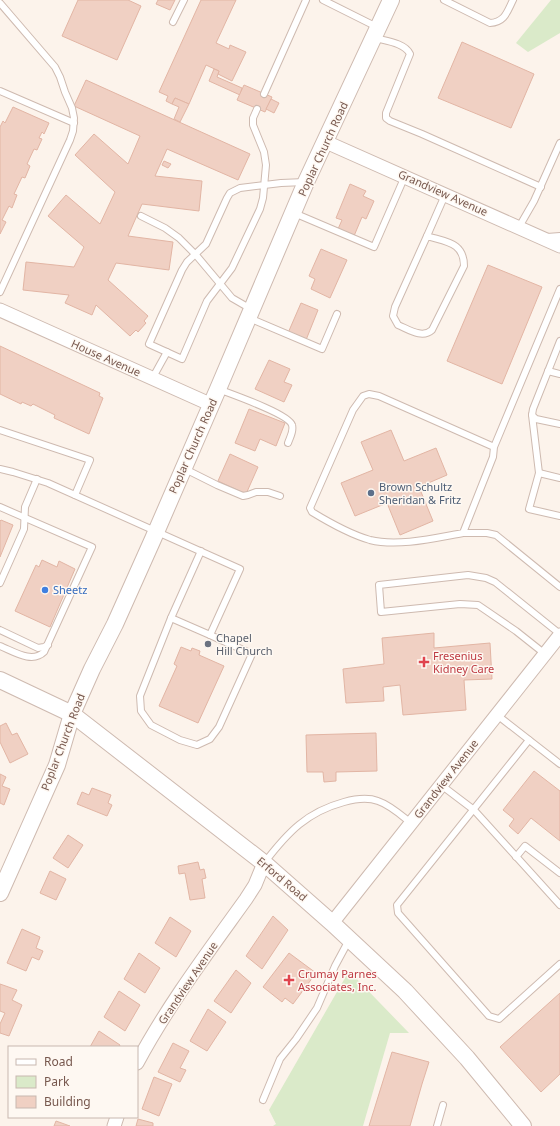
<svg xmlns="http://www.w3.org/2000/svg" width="560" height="1126" viewBox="0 0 560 1126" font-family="'Noto Sans',sans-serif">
  <rect width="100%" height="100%" fill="#fcf3eb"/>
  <!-- green -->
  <g fill="#daeac9">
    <polygon points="551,0 560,0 560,33 528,52 516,43"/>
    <polygon points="349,971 409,1033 390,1033 363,1126 273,1126 276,1124 269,1110"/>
  </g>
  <!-- building -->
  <g fill="#f0d0c3" stroke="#e2b5a4">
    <polygon points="78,0 128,0 141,6 117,60 62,36"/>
    <polygon points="158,0 175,0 170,10 156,4"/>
    <polygon points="201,0 236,0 216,43 229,49 230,45 246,52 232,81 218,74 219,71 206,65 189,104 175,98 172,104 166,101 168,96 159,92"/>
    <polygon points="462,42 534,74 511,128 438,98"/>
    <polygon points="214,69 219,71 217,77 242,88 240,95 209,81"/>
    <polygon points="86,80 250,154 238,180 167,149 155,176 202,181 199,211 142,204 128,236 173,242 169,270 116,263 108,280 148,316 144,321 146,323 138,332 136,330 130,336 96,305 92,315 65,303 69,295 23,290 26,262 74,267 84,247 48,216 66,195 100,224 115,192 75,155 94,134 128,164 140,136 74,106"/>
    <polygon points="244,85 272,97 265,112 237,100"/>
    <polygon points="175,98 189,104 180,122 174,119 179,107 172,104"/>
    <polygon points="271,99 279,103 274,113 266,109"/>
    <polygon points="13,107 49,123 44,134 42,132 39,138 42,139 37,150 34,149 27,164 30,166 25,178 22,177 14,194 17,195 12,208 9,206 2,220 6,222 0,234 0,127 3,121 5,123"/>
    <polygon points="164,161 171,164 168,168 162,165"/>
    <polygon points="350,184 366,191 363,196 374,201 366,219 362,217 354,236 338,229 342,220 336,218"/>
    <polygon points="321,249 347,260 330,298 311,289 315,279 309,276"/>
    <polygon points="488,265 542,287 502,384 447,361"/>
    <polygon points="301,303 318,310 306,340 288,333"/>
    <polygon points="0,346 100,393 99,396 103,398 89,434 54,418 55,415 33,404 31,406 22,402 21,404 0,394"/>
    <polygon points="269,360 290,369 284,382 292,385 284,402 255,389"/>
    <polygon points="249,409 285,423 276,446 260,439 255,451 235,443"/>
    <polygon points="391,430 404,461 436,448 447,475 419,487 433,521 400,535 387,503 355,516 341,483 373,470 361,442"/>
    <polygon points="230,454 258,467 246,494 218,481"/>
    <polygon points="1,520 13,525 0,557 0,521"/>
    <polygon points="42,560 57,567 59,561 75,569 50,627 15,611 36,565 39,567"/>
    <polygon points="434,633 434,648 490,643 492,679 464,680 466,710 403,715 400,685 383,687 384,701 346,703 343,669 384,664 382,638"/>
    <polygon points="181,647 191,651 192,648 200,651 199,655 224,666 198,723 159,706 177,666 174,664"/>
    <polygon points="6,723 12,735 17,733 28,754 10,763 0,742 0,726"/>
    <polygon points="376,733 377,771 336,772 336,781 324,782 323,772 307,772 306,735"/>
    <polygon points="534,771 560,791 560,841 531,818 518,834 509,826 514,819 503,810"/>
    <polygon points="0,774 6,777 2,786 10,789 4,805 0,803"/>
    <polygon points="92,788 111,795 108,803 112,805 107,816 77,804 82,792 89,795"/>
    <polygon points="68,835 83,845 68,868 53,858"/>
    <polygon points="198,862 200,870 204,869 206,878 202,879 205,898 190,900 185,873 179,874 178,866"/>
    <polygon points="50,871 66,879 56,900 40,893"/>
    <polygon points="273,916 288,930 262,969 246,956"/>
    <polygon points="170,917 191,931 176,957 155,943"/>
    <polygon points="22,929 40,937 36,948 43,951 39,960 32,957 26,971 7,963"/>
    <polygon points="139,953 160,968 145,993 124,979"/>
    <polygon points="289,953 316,973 293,1004 285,998 282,1002 263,987"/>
    <polygon points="236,970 251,983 231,1013 214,1001"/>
    <polygon points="0,984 17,990 12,1000 22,1005 9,1036 0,1033 0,1024 5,1013 0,1011"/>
    <polygon points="119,991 140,1005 125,1031 104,1017"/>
    <polygon points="560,993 560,1074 541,1092 500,1047"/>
    <polygon points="208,1009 226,1022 207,1051 190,1041"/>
    <polygon points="99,1031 120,1045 119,1047 90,1047"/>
    <polygon points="173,1043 189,1051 180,1068 186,1070 180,1082 158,1072"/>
    <polygon points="392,1052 429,1062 422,1084 410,1126 369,1126"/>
    <polygon points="154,1077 172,1084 159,1116 142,1109"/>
    <polygon points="138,1119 153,1123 153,1126 136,1126"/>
    <polygon points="56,1121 70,1126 54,1126"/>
  </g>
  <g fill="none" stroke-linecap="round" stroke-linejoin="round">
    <!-- service casing -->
    <g stroke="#cebab0" stroke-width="8">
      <g id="service">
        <polyline points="323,0 377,27"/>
        <path d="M444 0 490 23C505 22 507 12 513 0"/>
        <polyline points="0,3 55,67 60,77 65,92 72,108 74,118 73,131 70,140 0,292"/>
        <polyline points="173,22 184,0"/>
        <path d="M375 38C386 41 405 43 410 54L386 113V118L390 121 422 134 541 187"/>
        <polyline points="0,91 74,123"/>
        <polyline points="264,94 306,0"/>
        <polyline points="257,109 253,118 253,125 264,152 266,165 263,198 260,209 232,268 207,301 182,359 149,344 182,270 187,262 206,244 227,198 230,193 240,188 281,183 305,182"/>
        <polyline points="294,213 374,247 405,176"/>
        <polyline points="141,216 165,228 179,238 196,255 232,298 251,309"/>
        <polyline points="519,227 534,201 560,143"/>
        <path d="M427 236C446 242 464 242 464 266L432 330C422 339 408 329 398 325L393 316 395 307Z"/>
        <polyline points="427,236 445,195"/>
        <polyline points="547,237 560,236"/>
        <polyline points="249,318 322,349 337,314"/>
        <polyline points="560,341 533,409 532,415 536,419 560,424"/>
        <polyline points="548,371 560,374"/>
        <polyline points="152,379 167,352"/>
        <path d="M218 389C231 394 289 414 292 425 294 431 290 437 288 443"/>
        <polyline points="532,415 539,473 529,509 560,516"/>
        <polyline points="0,430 90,460 75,495"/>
        <path d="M494 447 379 396 369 394 363 396 353 410 310 508 312 512C330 523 349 534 370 540 398 547 435 538 463 533L493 457 494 447 560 289"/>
        <polyline points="0,469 13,472 48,483 240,569 210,635 252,654 219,727 210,739 197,745 180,740 151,725 141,711 140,696 171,618 201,551"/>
        <polyline points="185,469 217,485 243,496 248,495 256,492 268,492 280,496"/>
        <polyline points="539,473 560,478"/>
        <path d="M0 507 92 547 44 652C32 664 13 651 0 646"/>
        <polyline points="463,533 487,533 496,535 560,587"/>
        <polyline points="0,583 24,529 25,507 37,479"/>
        <polyline points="171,618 210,635"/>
        <polyline points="0,630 38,648 44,647 48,645"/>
        <polyline points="545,654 516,631 478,605 460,604 381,612 379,585 468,575 486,578 495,582 560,634"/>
        <polyline points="497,715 560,764"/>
        <polyline points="529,740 397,905 398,913 489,1016 499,1019 560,964"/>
        <polyline points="441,785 474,810 560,905"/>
        <polyline points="516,857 525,846 560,873"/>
        <path d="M265 862C288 832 307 812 344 802 355 799 367 797 378 801 390 805 401 815 411 823"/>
        <polyline points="263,1100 280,1059 296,1039 317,1008 335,966 349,940"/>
        <polyline points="437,1126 443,1105"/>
      </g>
    </g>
    <!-- minor casing -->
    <g stroke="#cebab0" stroke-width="15">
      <g id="minor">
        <polyline points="326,142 560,246"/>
        <polyline points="0,310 212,405"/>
        <polyline points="332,923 560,635"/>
        <path d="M137 1063C168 1005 208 952 246 899L255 885 264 863"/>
        <polyline points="114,1126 117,1117"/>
      </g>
    </g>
    <!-- tertiary casing -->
    <g stroke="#cebab0" stroke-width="18">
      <g id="tertiary">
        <polyline points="0,680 72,714 264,863 332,923 405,991 467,1058 523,1126"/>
        <polyline points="0,893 57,765 72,714 92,669 115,624 153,539 218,389 306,182 391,0"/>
      </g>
    </g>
    <!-- service -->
    <use href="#service" stroke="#fff" stroke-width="6"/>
    <!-- minor -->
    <use href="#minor" stroke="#fff" stroke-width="13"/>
    <!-- tertiary -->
    <use href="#tertiary" stroke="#fff" stroke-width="16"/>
  </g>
  <!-- markers -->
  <circle fill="#5c6f8a" stroke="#fef8f2" stroke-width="1.5" cx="371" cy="493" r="4"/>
  <circle fill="#3f7fe0" stroke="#fef8f2" stroke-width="1.5" cx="45" cy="590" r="4"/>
  <circle fill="#6b7280" stroke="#fef8f2" stroke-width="1.5" cx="208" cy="644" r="4"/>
  <g fill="#e0444e" stroke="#fef8f2" stroke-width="1.5">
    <path d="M422 656h4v4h4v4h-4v4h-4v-4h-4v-4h4z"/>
    <path d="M287 974h4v4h4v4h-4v4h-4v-4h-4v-4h4z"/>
  </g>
  <g text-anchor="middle" stroke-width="3" stroke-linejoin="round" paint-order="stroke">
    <!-- street labels -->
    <g font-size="11" fill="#77584e" stroke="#fef8f2">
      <text transform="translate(323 149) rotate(-65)" y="4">Poplar Church Road</text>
      <text transform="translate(443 193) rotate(24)" y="4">Grandview Avenue</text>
      <text transform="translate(106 358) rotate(24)" y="4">House Avenue</text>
      <text transform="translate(193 446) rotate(-66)" y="4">Poplar Church Road</text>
      <text transform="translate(63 742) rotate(-69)" y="4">Poplar Church Road</text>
      <text transform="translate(446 779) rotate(-52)" y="4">Grandview Avenue</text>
      <text transform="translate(282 879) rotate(40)" y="4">Erford Road</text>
      <text transform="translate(188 983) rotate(-56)" y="4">Grandview Avenue</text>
    </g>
    <!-- service labels -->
    <g font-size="11" fill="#4e5e75" stroke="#fef8f2" text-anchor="start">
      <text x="379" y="491">Brown Schultz<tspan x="379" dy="13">Sheridan &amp; Fritz</tspan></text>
    </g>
    <!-- shop labels -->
    <g font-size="11" fill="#366cbe" stroke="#fef8f2" text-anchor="start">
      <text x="53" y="594">Sheetz</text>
    </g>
    <!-- worship labels -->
    <g font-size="11" fill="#5b616d" stroke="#fef8f2" text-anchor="start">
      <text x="216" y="642">Chapel<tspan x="216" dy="13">Hill Church</tspan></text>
    </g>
    <!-- health labels -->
    <g font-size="11" fill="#be3a42" stroke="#fef8f2" text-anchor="start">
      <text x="433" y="660">Fresenius<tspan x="433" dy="13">Kidney Care</tspan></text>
      <text x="298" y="978">Crumay Parnes<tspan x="298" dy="13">Associates, Inc.</tspan></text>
    </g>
  </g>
  <!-- legend -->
  <rect x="8" y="1046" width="130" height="72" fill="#fef8f2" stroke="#c8b8b0"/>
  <rect x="16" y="1059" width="20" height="6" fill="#ffffff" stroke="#c8b8b0"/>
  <text x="44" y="1066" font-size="12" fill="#77584e">Road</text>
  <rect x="16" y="1076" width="20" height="12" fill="#daeac9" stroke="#c8b8b0"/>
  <text x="44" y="1086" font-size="12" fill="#77584e">Park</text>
  <rect x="16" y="1096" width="20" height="12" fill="#f0d0c3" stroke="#c8b8b0"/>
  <text x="44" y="1106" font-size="12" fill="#77584e">Building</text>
</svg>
